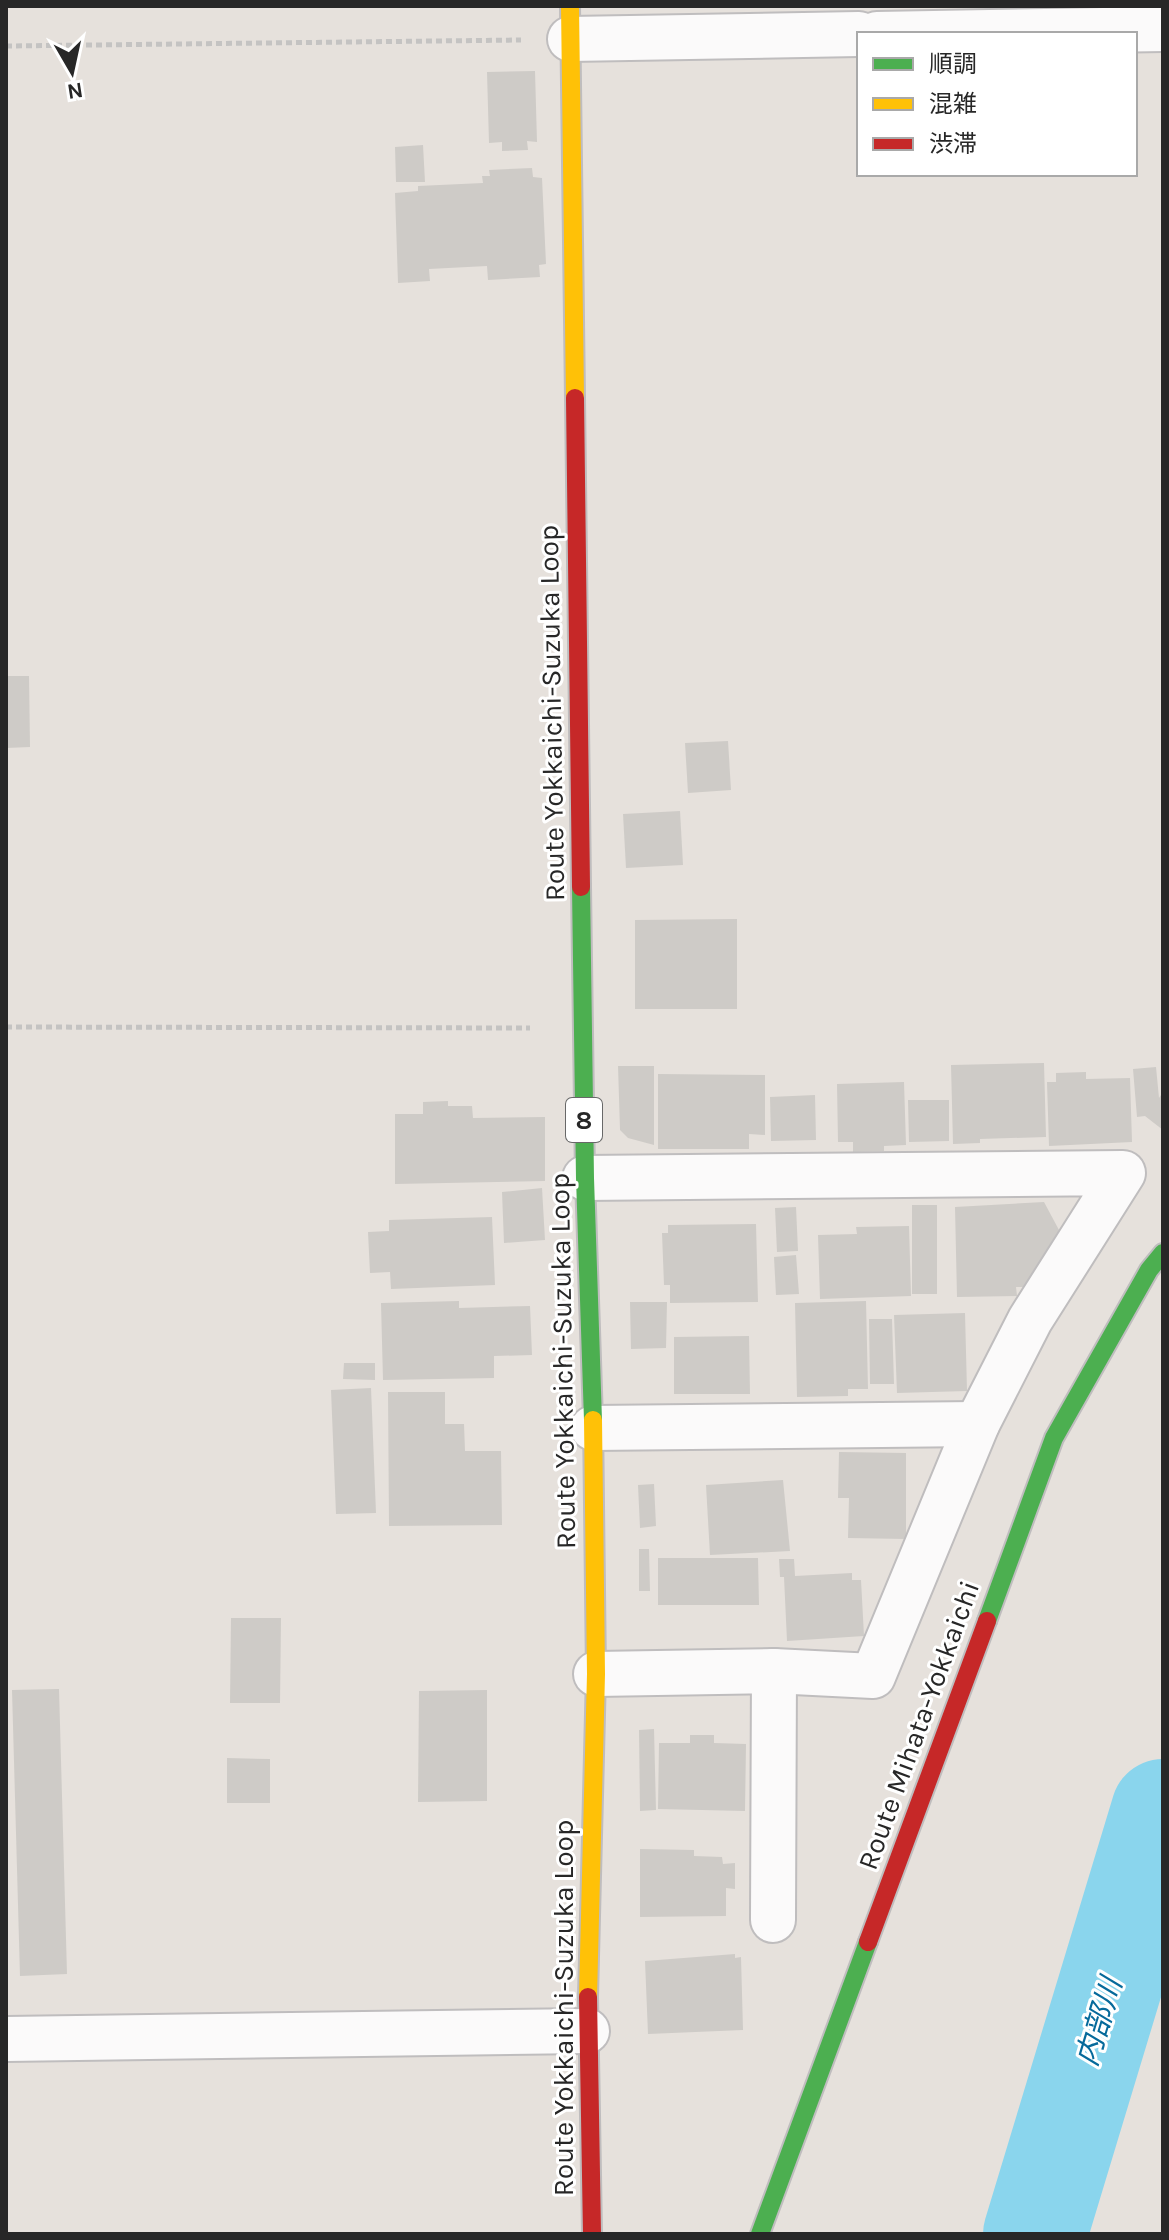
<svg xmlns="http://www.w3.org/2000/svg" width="1169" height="2240" viewBox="0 0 1169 2240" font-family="Karla,'Noto Sans JP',sans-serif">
  <rect width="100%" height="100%" fill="#e6e1dc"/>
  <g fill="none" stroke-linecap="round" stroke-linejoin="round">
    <!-- river -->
    <polyline stroke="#8ad5ed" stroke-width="104" points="1035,2234 1163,1811"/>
  </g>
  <!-- building -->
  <g fill="#cecbc7">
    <polygon points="535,71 537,142 527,141 528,150 502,151 502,142 489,143 487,72"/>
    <polygon points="423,145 425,182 396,182 395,147"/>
    <polygon points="532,168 533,177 542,178 546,264 539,265 540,277 488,280 487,266 429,269 430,281 398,283 395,193 418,191 418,186 483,183 482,176 490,176 489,170"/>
    <polygon points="6,676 29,676 30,747 6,748"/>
    <polygon points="728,741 731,790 688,793 685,743"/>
    <polygon points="680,811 683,865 626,868 623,814"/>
    <polygon points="737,919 737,1009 635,1009 635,920"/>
    <polygon points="1044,1063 1046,1137 980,1139 980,1143 953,1144 951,1065"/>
    <polygon points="618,1066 654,1066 654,1145 628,1138 620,1130"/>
    <polygon points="1156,1067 1159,1098 1163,1092 1163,1130 1145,1116 1137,1117 1133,1069"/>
    <polygon points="1086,1072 1086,1079 1130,1078 1132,1142 1049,1146 1047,1082 1056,1082 1056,1073"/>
    <polygon points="658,1074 765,1075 765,1135 749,1134 749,1149 658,1149"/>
    <polygon points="904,1082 906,1145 884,1146 884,1151 853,1152 853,1142 838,1142 837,1084"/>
    <polygon points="815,1095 816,1140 771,1141 770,1097"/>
    <polygon points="908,1100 949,1100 949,1141 909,1142"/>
    <polygon points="448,1101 448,1106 472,1106 473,1118 545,1117 545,1181 395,1184 395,1114 423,1114 423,1102"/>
    <polygon points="542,1188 545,1240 504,1243 502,1192"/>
    <polygon points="1044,1202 1059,1230 1024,1287 1016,1287 1017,1296 957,1297 955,1207"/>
    <rect x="912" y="1205" width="25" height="89"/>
    <polygon points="796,1207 798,1251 777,1252 775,1208"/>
    <polygon points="492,1217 495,1285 391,1289 390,1272 370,1273 368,1232 389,1231 389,1220"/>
    <polygon points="756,1224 758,1302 670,1303 670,1285 664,1285 662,1233 668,1233 668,1225"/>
    <polygon points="909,1226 911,1296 820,1299 818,1235 857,1234 856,1227"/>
    <polygon points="796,1255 799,1294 776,1295 774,1257"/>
    <polygon points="459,1301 459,1308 530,1306 532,1355 494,1356 494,1378 383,1380 381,1303"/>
    <polygon points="866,1301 868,1389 848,1389 848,1396 797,1397 795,1303"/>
    <polygon points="630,1302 667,1302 666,1348 631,1349"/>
    <polygon points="965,1313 967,1391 897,1393 894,1315"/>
    <polygon points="869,1319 892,1319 894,1384 870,1384"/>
    <polygon points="749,1336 750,1394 674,1394 674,1337"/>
    <polygon points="344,1363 375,1363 375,1380 343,1379"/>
    <polygon points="371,1388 376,1513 336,1514 331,1390"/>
    <polygon points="388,1392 445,1392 445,1424 464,1424 465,1451 501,1451 502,1525 389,1526"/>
    <polygon points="839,1452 906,1453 906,1539 848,1538 849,1498 838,1498"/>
    <polygon points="783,1480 790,1551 710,1555 706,1485"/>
    <polygon points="654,1484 656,1526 640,1528 638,1485"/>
    <polygon points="639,1549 649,1549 650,1591 639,1591"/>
    <polygon points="658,1558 758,1558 759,1605 658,1605"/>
    <polygon points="779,1559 794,1559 795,1576 852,1573 852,1580 861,1580 864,1636 787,1641 784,1577 780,1577"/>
    <polygon points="231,1618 281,1618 280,1703 230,1703"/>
    <polygon points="59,1689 67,1974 20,1976 12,1690"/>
    <polygon points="487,1690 487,1801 418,1802 419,1691"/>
    <polygon points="654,1729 656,1810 640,1811 639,1730"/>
    <polygon points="690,1735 714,1735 714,1743 746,1744 745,1811 658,1809 659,1743 690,1743"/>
    <polygon points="227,1758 270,1759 270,1803 227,1803"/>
    <polygon points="640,1849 694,1850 694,1856 722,1857 723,1864 735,1863 735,1889 726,1888 726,1916 640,1917"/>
    <polygon points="735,1954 735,1958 741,1957 743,2030 648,2034 645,1961"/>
  </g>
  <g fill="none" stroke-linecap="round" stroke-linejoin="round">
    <!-- street casing -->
    <g stroke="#bfbdbe" stroke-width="48">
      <g id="street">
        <polyline points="877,34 1163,29"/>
        <polyline points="570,39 859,34"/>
        <polyline points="585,1178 1123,1173 1030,1320 977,1424 873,1676 774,1671"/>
        <polyline points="593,1428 977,1424"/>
        <polyline points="596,1674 774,1671 773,1920"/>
        <polyline points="6,2039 587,2031"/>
      </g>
    </g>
    <!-- fast casing -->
    <g stroke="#bfbdbe" stroke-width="22">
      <g id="fast">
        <polyline points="581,887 585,1178 593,1420"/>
        <polyline points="987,1621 1054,1438 1149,1270 1163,1253"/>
        <polyline points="760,2234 868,1942"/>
      </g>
    </g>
    <!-- slow casing -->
    <g stroke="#bfbdbe" stroke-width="22">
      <g id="slow">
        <polyline points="570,6 575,398"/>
        <polyline points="588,1997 596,1674 593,1420"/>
      </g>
    </g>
    <!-- jam casing -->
    <g stroke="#bfbdbe" stroke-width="22">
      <g id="jam">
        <polyline points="575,398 581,887"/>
        <polyline points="868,1942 987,1621"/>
        <polyline points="588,1997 592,2234"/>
      </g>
    </g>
    <!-- path -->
    <g stroke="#c4c3c2" stroke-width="5" stroke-dasharray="6 4" stroke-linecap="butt">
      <polyline points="6,46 521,40"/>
      <polyline points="6,1027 530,1028"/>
    </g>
    <!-- street -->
    <use href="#street" stroke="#fbfafa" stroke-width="44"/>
    <!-- fast -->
    <use href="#fast" stroke="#4caf50" stroke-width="18"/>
    <!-- slow -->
    <use href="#slow" stroke="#ffc107" stroke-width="18"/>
    <!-- jam -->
    <use href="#jam" stroke="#c62828" stroke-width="18"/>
  </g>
  <g text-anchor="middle" stroke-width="6" stroke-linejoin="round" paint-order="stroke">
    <!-- shield labels -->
    <rect fill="#fff" stroke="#686868" stroke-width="2" x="566" y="1098" width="36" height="44" rx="6"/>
    <g font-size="26" font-weight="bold" fill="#272727">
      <text x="584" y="1129">8</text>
    </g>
    <!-- street labels -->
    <g font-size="28" fill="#272727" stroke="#fff">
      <text transform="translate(551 713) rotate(-91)" y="10">Route Yokkaichi-Suzuka Loop</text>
      <text transform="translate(562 1361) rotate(-91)" y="10">Route Yokkaichi-Suzuka Loop</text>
      <text transform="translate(918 1725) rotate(-70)" y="10">Route Mihata-Yokkaichi</text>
      <text transform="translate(563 2008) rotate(-90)" y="10">Route Yokkaichi-Suzuka Loop</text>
    </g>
    <!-- water labels -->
    <g font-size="30" font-style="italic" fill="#066a9b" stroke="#fff">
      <text transform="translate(1099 2022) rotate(-73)" y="10">内部川</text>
    </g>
  </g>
  <!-- border -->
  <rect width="1169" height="2240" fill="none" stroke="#272727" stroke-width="16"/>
  <!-- legend -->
  <rect x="857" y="32" width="280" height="144" fill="#ffffff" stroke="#a9a9a9" stroke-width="2"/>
  <rect x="873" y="58" width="40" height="12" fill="#4caf50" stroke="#a9a9a9" stroke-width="2"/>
  <text x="929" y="72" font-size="24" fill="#272727">順調</text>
  <rect x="873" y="98" width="40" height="12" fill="#ffc107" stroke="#a9a9a9" stroke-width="2"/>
  <text x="929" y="112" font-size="24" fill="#272727">混雑</text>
  <rect x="873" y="138" width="40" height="12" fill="#c62828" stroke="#a9a9a9" stroke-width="2"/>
  <text x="929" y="152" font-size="24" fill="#272727">渋滞</text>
  <!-- north arrow -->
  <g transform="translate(72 72) rotate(171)" stroke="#ffffff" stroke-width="6" paint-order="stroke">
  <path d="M0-6L14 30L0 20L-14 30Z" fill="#272727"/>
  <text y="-12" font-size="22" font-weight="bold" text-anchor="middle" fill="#272727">N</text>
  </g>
</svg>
